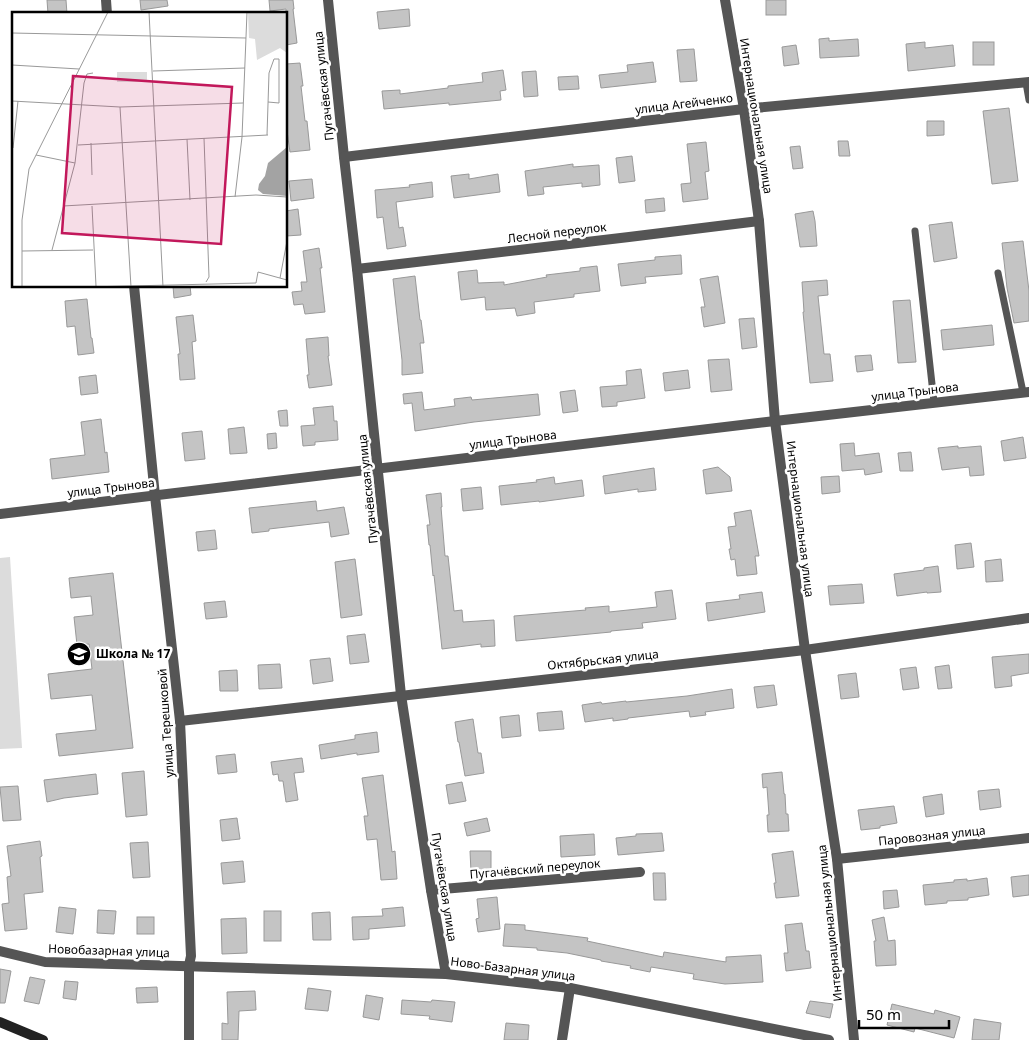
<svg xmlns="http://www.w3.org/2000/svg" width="1029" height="1040" viewBox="0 0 1029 1040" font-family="'Noto Sans',sans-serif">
  <rect width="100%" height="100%" fill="#fff"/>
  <!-- green -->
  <polygon fill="#dcdcdc" points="10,557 22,748 0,749 0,558"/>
  <!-- building -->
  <g fill="#c4c4c4" stroke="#999">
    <polygon points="47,0 66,0 67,14 48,14"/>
    <polygon points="140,0 167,0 168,6 141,10"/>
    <polygon points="269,0 293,0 294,9 293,9 297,43 286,45 286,9 270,11"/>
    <rect x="766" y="0" width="20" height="15"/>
    <polygon points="409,9 410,26 379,29 377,12"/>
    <polygon points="829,38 829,41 858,39 859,56 820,58 819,39"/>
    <polygon points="925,42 925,48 953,45 955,66 908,71 906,44"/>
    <rect x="973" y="42" width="21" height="23"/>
    <polygon points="796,45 799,64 784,66 782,47"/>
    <polygon points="694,49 697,81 680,82 677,50"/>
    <polygon points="653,62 656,82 601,88 599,75 628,72 627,65"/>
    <polygon points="300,63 303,86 301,86 305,121 307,121 310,150 290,152 286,124 286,64"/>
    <polygon points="503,70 506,90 500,91 501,100 449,105 449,103 384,109 382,91 400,90 400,94 448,88 448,86 483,82 482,73"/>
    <polygon points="536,71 538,96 524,97 522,72"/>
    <polygon points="578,76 579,89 559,90 558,77"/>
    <polygon points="1009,108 1018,181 992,184 983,111"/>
    <polygon points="927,121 944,121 944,135 927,136"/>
    <polygon points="838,141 848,141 850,156 839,156"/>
    <polygon points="706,142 709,171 705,172 708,199 683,202 681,184 691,183 687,144"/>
    <polygon points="800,146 803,168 793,169 790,147"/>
    <polygon points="632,156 635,181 619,183 616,158"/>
    <polygon points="573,164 573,167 599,165 600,185 582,187 582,183 543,187 544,194 528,196 525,171"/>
    <polygon points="469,174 469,179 498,174 500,192 454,198 451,176"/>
    <polygon points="312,179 314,198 291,201 289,181"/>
    <polygon points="432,182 433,197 396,202 399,228 403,227 406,246 387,249 383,217 377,218 375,190 410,187 409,185"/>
    <polygon points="664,198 665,211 646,213 645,200"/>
    <polygon points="298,209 301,235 286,236 286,211"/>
    <polygon points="813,211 815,221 817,246 800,247 795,214"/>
    <polygon points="952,222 957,258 934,262 929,225"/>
    <polygon points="1023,241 1029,291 1029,321 1014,323 1007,288 1002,243"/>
    <polygon points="319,248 322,268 320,268 325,312 305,314 303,304 294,305 292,292 302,291 301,282 307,282 303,251"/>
    <polygon points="681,255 682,274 645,277 646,283 621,286 618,264 655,260 655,257"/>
    <polygon points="597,266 600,291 574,294 574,297 534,302 535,313 517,316 515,308 486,310 485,297 461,300 458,272 477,270 478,283 504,282 504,285 547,277 546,275 580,271 580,268"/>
    <polygon points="415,276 420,320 421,320 424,343 420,343 423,373 402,375 402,360 393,279"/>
    <polygon points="718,276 725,323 704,327 701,307 705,307 700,279"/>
    <polygon points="827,280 828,295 818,296 824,354 830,354 833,381 810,383 803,312 804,312 802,282"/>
    <polygon points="173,286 190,286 191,295 174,298"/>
    <polygon points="87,299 91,338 92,338 94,353 78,355 75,326 67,327 65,301"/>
    <polygon points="910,300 916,362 898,363 893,301"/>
    <polygon points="193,315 196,341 192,342 195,379 180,380 178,354 180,354 176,317"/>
    <polygon points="754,318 757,347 742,349 739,319"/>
    <polygon points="992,325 994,345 943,350 941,330"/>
    <polygon points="328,337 329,356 328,356 332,385 309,388 307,375 309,375 306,339"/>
    <polygon points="871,355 873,370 857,372 855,356"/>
    <polygon points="729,359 732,390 711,392 708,360"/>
    <polygon points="641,369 645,398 617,402 617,406 602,407 600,387 627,385 626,371"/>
    <polygon points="688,370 690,388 665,391 663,373"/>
    <polygon points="96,375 98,393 81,395 79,377"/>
    <polygon points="575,390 578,411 563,413 560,392"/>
    <polygon points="422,392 424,410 455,406 454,399 471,397 472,400 538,394 540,415 474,422 415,431 412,403 404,404 403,394"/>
    <polygon points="333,406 334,421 337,421 338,440 315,442 315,445 303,446 301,426 315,425 313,408"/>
    <polygon points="287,410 288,426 280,426 278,411"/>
    <polygon points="101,419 105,453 107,452 109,472 52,479 50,459 85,455 81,422"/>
    <polygon points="244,427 247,453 230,454 228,429"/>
    <polygon points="202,431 205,459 185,461 182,433"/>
    <polygon points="276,433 277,448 268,449 267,434"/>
    <polygon points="1023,437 1026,458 1004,461 1001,441"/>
    <polygon points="854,443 855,456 879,453 882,472 865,475 864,469 842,471 840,444"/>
    <polygon points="958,446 958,448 981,446 984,475 970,476 969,467 942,470 938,448"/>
    <polygon points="911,452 913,471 900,471 898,453"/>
    <polygon points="718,467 730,477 732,491 706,494 703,470"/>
    <polygon points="654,468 656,490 638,492 638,489 605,494 603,476"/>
    <polygon points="839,476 840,492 822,494 821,477"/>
    <polygon points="554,477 555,484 582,480 584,496 539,502 539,501 501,505 499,486 537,482 536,480"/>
    <polygon points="481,487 483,509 463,511 461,489"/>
    <polygon points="441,493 442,507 441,507 445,556 448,556 454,611 462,610 463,622 494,620 495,646 481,647 481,644 442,649 434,575 433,576 430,545 429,545 427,525 430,525 426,495"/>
    <polygon points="316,501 317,511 344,507 349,534 331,537 329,522 269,529 269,531 252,533 249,508"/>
    <polygon points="751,510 759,556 755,556 757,574 737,576 735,559 731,560 729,549 731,549 728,527 736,526 734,513"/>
    <polygon points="215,530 217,549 198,551 196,532"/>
    <polygon points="971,543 974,567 957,569 955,545"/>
    <polygon points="355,559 362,615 341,618 335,562"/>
    <polygon points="1001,559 1003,581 986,582 985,561"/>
    <polygon points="938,566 941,592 927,593 927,592 897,596 894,574 924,570 924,568"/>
    <polygon points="113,573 133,748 59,756 56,734 96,730 92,695 51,699 48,674 92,669 89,644 77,645 74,617 93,615 91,596 71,598 69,578"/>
    <polygon points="862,584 864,603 830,605 828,586"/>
    <polygon points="672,590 676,619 642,623 643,628 611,631 611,632 516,641 514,616 586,610 585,608 609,606 609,612 657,607 655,592"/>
    <polygon points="762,592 765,612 708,621 706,603 740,599 739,595"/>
    <polygon points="225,601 227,617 206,619 204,603"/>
    <polygon points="365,634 369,662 350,664 347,636"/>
    <polygon points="1029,654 1029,673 1011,676 1012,686 995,688 992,657"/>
    <polygon points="330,658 333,681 313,684 310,660"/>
    <polygon points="280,664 282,688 259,689 258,665"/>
    <polygon points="949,665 952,688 938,689 935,667"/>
    <polygon points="916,667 919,688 903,690 900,669"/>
    <polygon points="237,670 238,691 220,691 219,671"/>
    <polygon points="856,673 859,697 841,699 838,675"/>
    <polygon points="774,685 777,705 757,708 754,687"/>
    <polygon points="732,689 734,708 705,712 706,715 690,717 689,711 628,718 628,719 613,721 613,718 585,722 582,705 601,702 602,704 626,701 626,702 687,696"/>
    <polygon points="562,711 564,729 539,731 537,713"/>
    <polygon points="519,715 521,736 502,738 500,717"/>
    <polygon points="473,719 478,753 481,753 484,773 465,776 459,742 458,742 455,722"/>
    <polygon points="377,732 379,752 357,755 357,753 321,759 319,745 355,739 355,735"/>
    <polygon points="235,754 237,772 218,774 216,756"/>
    <polygon points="302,758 304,772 294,773 298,800 286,802 283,781 279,781 278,774 273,775 271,762"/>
    <polygon points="144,771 147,815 126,817 122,773"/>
    <polygon points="782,772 784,794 785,794 786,814 788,814 789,831 768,832 767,815 769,815 767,787 763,788 762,774"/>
    <polygon points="96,774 98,794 64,798 47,802 44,780"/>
    <polygon points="383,775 392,852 395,851 397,879 381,880 377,839 367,840 364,816 368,816 362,778"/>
    <polygon points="462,782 466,801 449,804 446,785"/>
    <polygon points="18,786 21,820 3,821 0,787"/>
    <polygon points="999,789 1001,807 980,810 978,791"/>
    <polygon points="942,794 944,814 926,817 923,797"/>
    <polygon points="894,806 897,823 880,826 880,828 861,830 858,810"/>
    <polygon points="237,818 240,839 222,841 220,820"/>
    <polygon points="487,818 490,831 467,836 464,823"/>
    <polygon points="662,833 664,851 618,855 616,838 636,836 636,834"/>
    <polygon points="594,834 595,855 561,857 560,836"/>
    <polygon points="40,841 42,856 40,857 43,892 24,894 27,929 5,931 2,904 9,903 7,877 11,876 7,846"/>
    <polygon points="148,842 150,877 133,878 130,843"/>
    <polygon points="470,851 491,851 491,871 471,872"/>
    <polygon points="793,851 799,896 776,898 774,883 776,883 772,854"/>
    <polygon points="243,861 245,882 223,884 221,863"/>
    <polygon points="653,873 665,873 666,900 654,900"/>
    <polygon points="1029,875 1029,895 1013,897 1011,877"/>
    <polygon points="987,878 989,895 968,898 968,900 947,901 947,903 925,905 923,885 954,882 954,880 967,879 967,881"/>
    <polygon points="897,890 899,907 884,909 883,891"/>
    <polygon points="497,897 500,929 478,932 476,919 479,918 477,899"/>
    <polygon points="59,907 76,909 73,934 56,932"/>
    <polygon points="403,907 405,926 369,929 369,939 353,940 352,917 383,916 382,909"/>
    <polygon points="98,910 116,911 114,934 97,933"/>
    <rect x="264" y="911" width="17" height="30"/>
    <polygon points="330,912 331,940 313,940 312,913"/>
    <rect x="137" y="917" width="17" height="17"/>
    <polygon points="884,917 888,941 895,940 896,965 876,966 874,941 876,941 872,920"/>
    <polygon points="246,918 247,953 222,954 221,919"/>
    <polygon points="802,923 806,951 809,951 811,968 786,971 784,953 788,953 785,925"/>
    <polygon points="505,924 525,925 525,930 588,938 587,941 663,957 664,952 726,962 726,957 761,955 763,982 725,984 693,979 694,974 651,967 650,972 630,968 631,966 601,961 601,960 567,953 537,950 537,948 503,946"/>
    <polygon points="0,969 11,971 5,1003 0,1003"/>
    <polygon points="30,977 45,980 39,1004 24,1001"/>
    <polygon points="65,981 78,982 76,1000 63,998"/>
    <polygon points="157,987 158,1002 137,1003 136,988"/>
    <polygon points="308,988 331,991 328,1011 305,1009"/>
    <polygon points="255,991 256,1010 239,1011 238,1040 222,1040 222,1023 228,1024 227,992"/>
    <polygon points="366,995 383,998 379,1020 363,1017"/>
    <polygon points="402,1000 431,1002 432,1000 455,1002 452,1022 429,1019 430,1016 401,1014"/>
    <polygon points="810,1001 833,1004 830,1018 806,1013"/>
    <polygon points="892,1004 934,1014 935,1010 960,1017 954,1038 915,1028 914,1032 887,1025"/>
    <polygon points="974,1019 1001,1023 999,1040 972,1040"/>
    <polygon points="506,1023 529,1025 528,1040 504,1040"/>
  </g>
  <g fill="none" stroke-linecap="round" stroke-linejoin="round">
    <!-- lane -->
    <g stroke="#555" stroke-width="7">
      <polyline points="1026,83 1029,100"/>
      <polyline points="915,231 934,402"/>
      <polyline points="998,273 1023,392"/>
    </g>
    <!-- street -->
    <g stroke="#555" stroke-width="10">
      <polyline points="106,0 107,14"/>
      <polyline points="328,0 344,157 357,269 401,695 431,890 446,974"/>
      <polyline points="725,0 744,109 759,221 775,421 805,650 837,859 854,1040"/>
      <polyline points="344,157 744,109 1029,82"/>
      <polyline points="357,269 629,237 759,221"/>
      <polyline points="134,286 155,496 180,721 191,956 189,965 189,1040"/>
      <polyline points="0,514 775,421 1029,392"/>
      <polyline points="180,721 805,650 1029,618"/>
      <polyline points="837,859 1029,838"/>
      <polyline points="431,890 640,872"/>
      <polyline points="0,951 45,962 446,974 570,988 829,1040"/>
      <polyline points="562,1040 570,988"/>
    </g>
    <!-- secondary -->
    <polyline stroke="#222" stroke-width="10" points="0,1022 43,1040"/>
  </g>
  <!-- icons -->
  <defs>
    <g id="school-disc" transform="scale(1.25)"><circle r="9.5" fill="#000" stroke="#fff"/><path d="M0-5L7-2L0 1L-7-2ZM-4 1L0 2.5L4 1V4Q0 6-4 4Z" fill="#fff"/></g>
  </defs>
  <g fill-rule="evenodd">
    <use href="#school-disc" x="79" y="654"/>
  </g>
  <g text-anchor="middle" stroke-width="5" stroke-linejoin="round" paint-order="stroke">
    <!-- street labels -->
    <g font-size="12" fill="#000" stroke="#fff">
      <text transform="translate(324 86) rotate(-96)" y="4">Пугачёвская улица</text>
      <text transform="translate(684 104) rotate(-7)" y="4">улица Агейченко</text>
      <text transform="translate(756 116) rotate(81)" y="4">Интернациональная улица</text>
      <text transform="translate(557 233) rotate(-7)" y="4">Лесной переулок</text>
      <text transform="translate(915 392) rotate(-7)" y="4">улица Трынова</text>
      <text transform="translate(513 440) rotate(-7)" y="4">улица Трынова</text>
      <text transform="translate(111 488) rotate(-7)" y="4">улица Трынова</text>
      <text transform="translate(368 489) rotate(-96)" y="4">Пугачёвская улица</text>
      <text transform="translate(800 519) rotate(83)" y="4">Интернациональная улица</text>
      <text transform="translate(603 660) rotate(-6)" y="4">Октябрьская улица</text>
      <text transform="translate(166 723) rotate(-94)" y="4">улица Терешковой</text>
      <text transform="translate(932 836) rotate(-6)" y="4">Паровозная улица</text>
      <text transform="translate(535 869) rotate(-5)" y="4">Пугачёвский переулок</text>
      <text transform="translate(444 887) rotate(81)" y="4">Пугачёвская улица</text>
      <text transform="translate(830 923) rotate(-96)" y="4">Интернациональная улица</text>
      <text transform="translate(109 951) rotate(2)" y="4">Новобазарная улица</text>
      <text transform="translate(513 969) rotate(7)" y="4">Ново-Базарная улица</text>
    </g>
    <!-- poi labels -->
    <g font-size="12" font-weight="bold" fill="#000" stroke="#fff" text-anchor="start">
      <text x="96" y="658">Школа № 17</text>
    </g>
  </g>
  <!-- overview -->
  <g transform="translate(12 12)">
    <rect width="275" height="275" fill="#fff"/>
    <path d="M236 0H275V41L268 36 245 48 243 27 237 26ZM105 60H135V70H105Z" fill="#dcdcdc"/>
    <path d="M275 135V184L251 182 246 178 247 172 253 164 256 151Z" fill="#a3a3a3"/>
    <path fill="none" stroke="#999" stroke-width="1" d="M137 0 151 275M0 21 234 26M0 53 67 57M141 59 233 56M0 89 108 95 231 91M108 95 119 275M255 123 257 61 262 47H267V91L256 90M192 126 197 265 194 270M175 127 178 188M79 131 80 163M66 133 256 123M1 136 6 89M24 143 63 151M223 185 230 125 235 0M51 194 244 183 275 185M80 194 84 274M40 238 63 151 72 71 75 62 81 61M10 239 81 238M268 266 275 229M10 275V208L17 157 96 0M74 275 244 271 246 260 275 268"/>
    <path fill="#c2185b" fill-opacity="0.15" stroke="#c2185b" stroke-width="2.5" d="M61 64 220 75 209 232 50 221Z"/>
    <rect width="275" height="275" fill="none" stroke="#000" stroke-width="2.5"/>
  </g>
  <!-- scale -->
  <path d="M859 1020v8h90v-8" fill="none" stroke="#000000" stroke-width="2.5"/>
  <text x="866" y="1020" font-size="15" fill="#000000" stroke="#ffffff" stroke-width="4" paint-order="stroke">50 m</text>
</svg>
